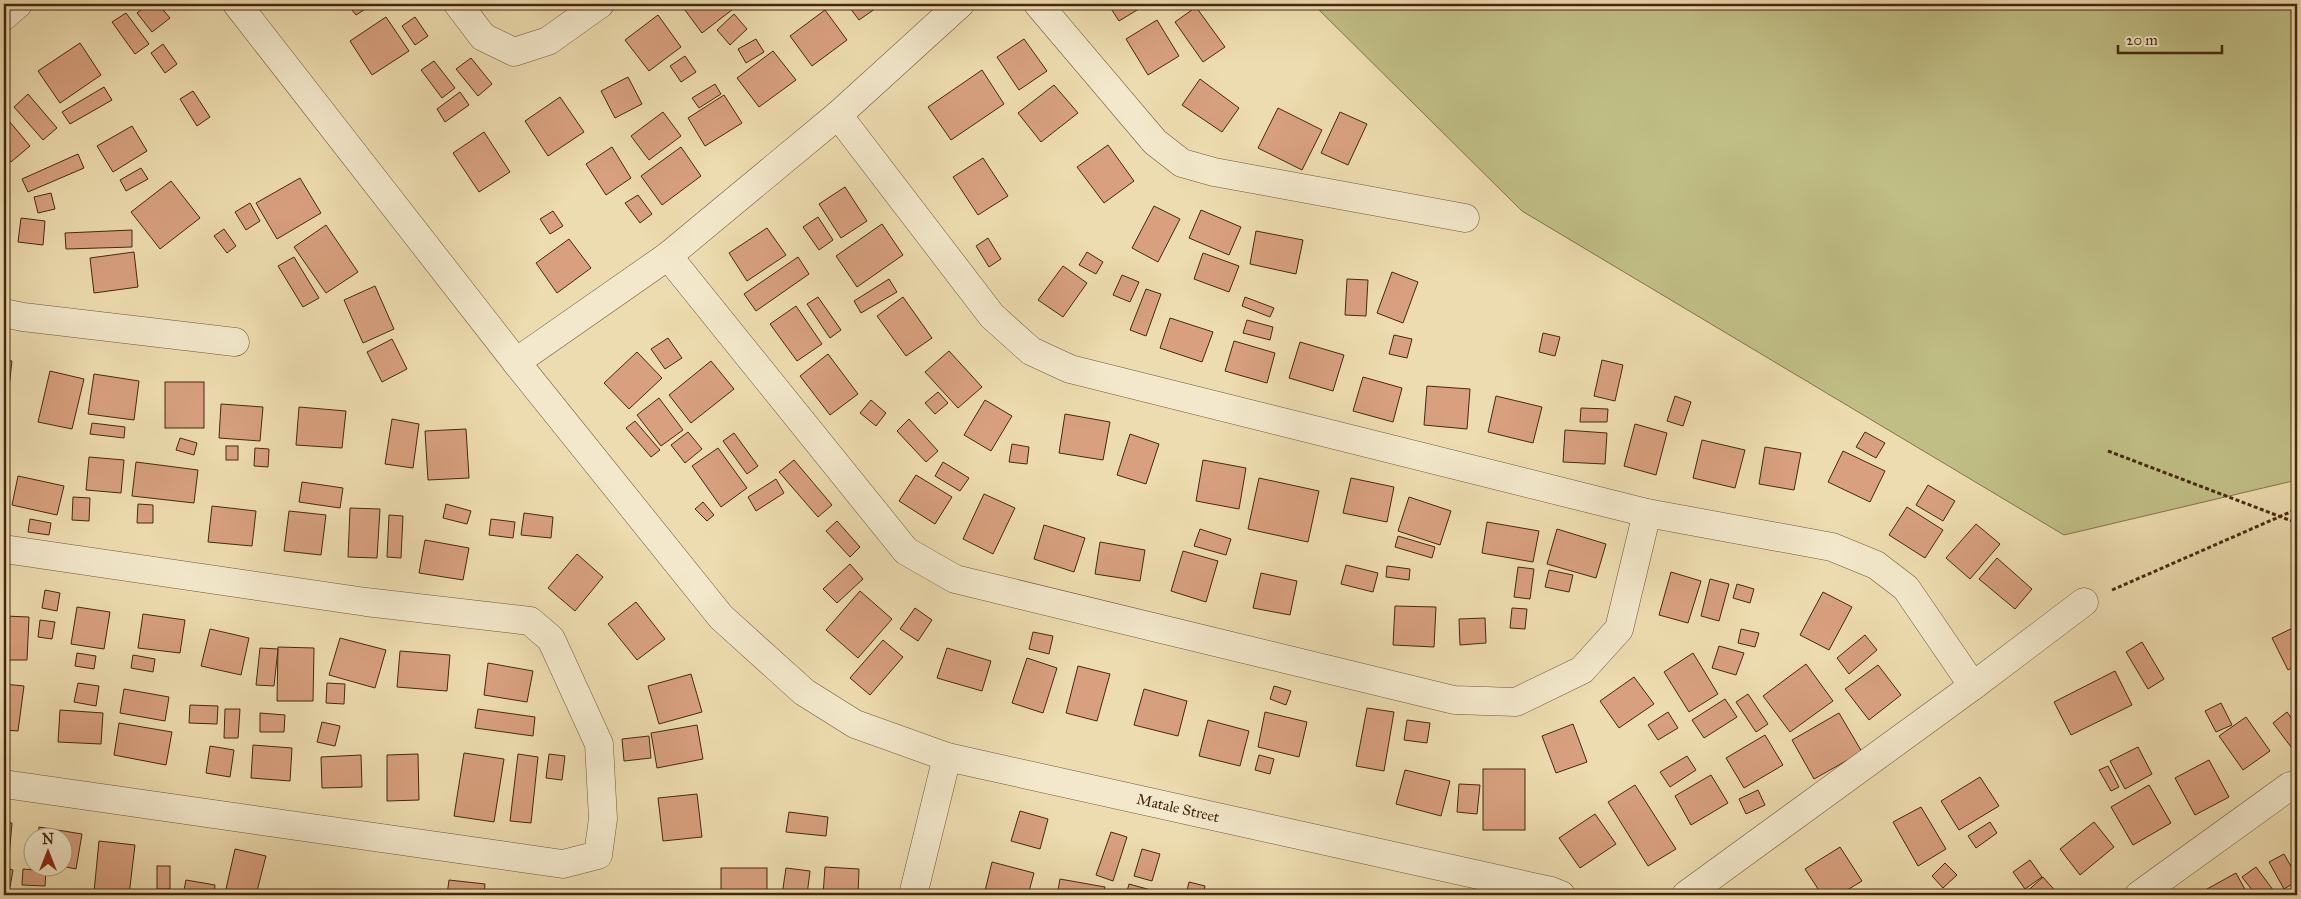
<svg xmlns="http://www.w3.org/2000/svg" width="2301" height="899" viewBox="0 0 2301 899" font-family="'IM FELL Great Primer',serif">
  <rect width="100%" height="100%" fill="#eddcaf"/>
  <filter id="stains"><feTurbulence type="fractalNoise" baseFrequency=".004" numOctaves="4"/><feColorMatrix values="0 0 0 0 .2 0 0 0 0 .09 0 0 0 0 .02 0 0 0 .5 -.17"/></filter>
  <radialGradient id="worn" r=".72"><stop offset=".6" stop-color="#630" stop-opacity="0"/><stop offset="1" stop-color="#630" stop-opacity=".3"/></radialGradient>
  <!-- green -->
  <polygon fill="#c0be85" stroke="#83734a" points="1313,4 2297,4 2297,480 2064,535 1522,211"/>
  <!-- building -->
  <g fill="#d8a07f" stroke="#462810">
    <polygon points="148,4 158,4 170,18 152,32 137,13"/>
    <polygon points="347,4 373,4 356,15"/>
    <polygon points="685,4 735,4 737,6 702,33 682,6"/>
    <polygon points="847,4 882,4 859,20"/>
    <polygon points="1108,4 1147,4 1119,21"/>
    <polygon points="1196,7 1225,47 1203,62 1175,22"/>
    <polygon points="825,10 847,40 812,66 790,36"/>
    <polygon points="126,13 149,44 135,54 112,22"/>
    <polygon points="734,14 747,29 730,45 717,30"/>
    <polygon points="658,15 681,47 649,71 625,40"/>
    <polygon points="386,17 409,51 372,75 350,41"/>
    <polygon points="415,17 428,36 415,45 402,26"/>
    <polygon points="1157,20 1179,56 1148,75 1126,39"/>
    <polygon points="756,39 764,52 746,63 738,49"/>
    <polygon points="1024,39 1047,71 1019,90 997,57"/>
    <polygon points="80,43 101,75 60,103 38,71"/>
    <polygon points="163,44 177,64 165,73 151,53"/>
    <polygon points="773,51 796,80 759,107 737,78"/>
    <polygon points="685,56 696,72 681,82 670,66"/>
    <polygon points="471,58 492,84 478,96 456,69"/>
    <polygon points="434,61 455,88 442,98 421,70"/>
    <polygon points="982,70 1004,104 951,140 928,107"/>
    <polygon points="628,77 642,104 615,118 601,91"/>
    <polygon points="1200,79 1239,108 1222,132 1182,105"/>
    <polygon points="715,84 721,94 699,108 692,98"/>
    <polygon points="1054,85 1078,113 1041,142 1018,113"/>
    <polygon points="104,87 112,100 70,124 62,112"/>
    <polygon points="193,91 210,117 197,126 180,99"/>
    <polygon points="460,92 469,105 445,122 437,109"/>
    <polygon points="28,94 57,128 43,140 14,107"/>
    <polygon points="724,95 742,123 705,146 688,118"/>
    <polygon points="560,97 584,132 548,156 525,121"/>
    <polygon points="1278,108 1322,130 1302,170 1258,148"/>
    <polygon points="663,112 681,136 649,160 631,136"/>
    <polygon points="1340,112 1367,124 1348,165 1321,153"/>
    <polygon points="4,115 30,146 11,162 4,153"/>
    <polygon points="132,126 147,151 113,172 97,146"/>
    <polygon points="484,132 510,172 479,192 453,153"/>
    <polygon points="1108,145 1134,181 1104,203 1077,167"/>
    <polygon points="612,147 631,178 606,195 586,164"/>
    <polygon points="681,147 701,176 662,205 641,176"/>
    <polygon points="78,154 84,168 28,192 22,179"/>
    <polygon points="983,158 1008,196 978,215 953,177"/>
    <polygon points="141,168 148,179 126,191 120,180"/>
    <polygon points="300,178 321,213 277,239 256,203"/>
    <polygon points="171,181 200,218 160,249 131,212"/>
    <polygon points="845,187 867,221 841,238 819,204"/>
    <polygon points="51,193 55,209 38,213 34,197"/>
    <polygon points="638,195 652,214 640,223 625,203"/>
    <polygon points="250,203 260,221 246,230 235,212"/>
    <polygon points="1154,206 1180,219 1158,262 1132,248"/>
    <polygon points="1201,210 1241,227 1229,255 1189,238"/>
    <polygon points="553,211 563,226 550,234 540,219"/>
    <polygon points="818,217 833,240 819,250 803,227"/>
    <polygon points="21,218 45,221 43,245 18,242"/>
    <polygon points="882,224 903,255 857,287 836,256"/>
    <polygon points="326,225 358,272 326,293 294,247"/>
    <polygon points="767,228 786,255 747,281 729,253"/>
    <polygon points="224,229 236,246 227,253 214,236"/>
    <polygon points="132,230 132,247 66,249 65,233"/>
    <polygon points="1256,231 1303,240 1296,274 1250,264"/>
    <polygon points="988,238 1001,259 989,267 976,246"/>
    <polygon points="569,239 591,268 557,293 536,263"/>
    <polygon points="134,252 138,287 94,293 90,258"/>
    <polygon points="1087,252 1103,262 1096,274 1079,265"/>
    <polygon points="1203,253 1239,266 1229,292 1194,279"/>
    <polygon points="294,257 319,298 303,307 278,266"/>
    <polygon points="798,257 809,274 756,311 744,294"/>
    <polygon points="1063,266 1087,283 1063,317 1038,300"/>
    <polygon points="1392,272 1418,282 1403,323 1377,313"/>
    <polygon points="1122,275 1139,282 1130,302 1113,295"/>
    <polygon points="889,279 897,292 861,313 854,301"/>
    <polygon points="1347,279 1368,280 1366,316 1345,315"/>
    <polygon points="375,286 394,329 363,343 344,300"/>
    <polygon points="1146,289 1161,294 1146,336 1130,330"/>
    <polygon points="818,297 841,330 830,338 807,304"/>
    <polygon points="903,297 932,338 906,356 877,316"/>
    <polygon points="1245,297 1274,308 1270,317 1242,306"/>
    <polygon points="796,306 822,344 797,361 770,324"/>
    <polygon points="1170,318 1213,332 1202,362 1160,348"/>
    <polygon points="1247,320 1273,327 1270,340 1243,333"/>
    <polygon points="1543,333 1560,337 1555,356 1539,352"/>
    <polygon points="1394,335 1412,339 1407,358 1389,354"/>
    <polygon points="668,338 682,358 665,369 651,349"/>
    <polygon points="392,339 407,369 382,382 367,352"/>
    <polygon points="1234,341 1275,353 1267,383 1225,371"/>
    <polygon points="1300,342 1344,355 1333,391 1289,378"/>
    <polygon points="949,351 982,387 958,408 925,372"/>
    <polygon points="637,352 662,378 629,409 604,383"/>
    <polygon points="828,354 858,394 830,415 800,376"/>
    <polygon points="4,360 12,361 6,413 4,413"/>
    <polygon points="1602,360 1623,365 1615,401 1594,396"/>
    <polygon points="711,361 734,389 691,423 669,395"/>
    <polygon points="50,371 84,379 72,429 38,422"/>
    <polygon points="94,374 139,381 134,420 88,414"/>
    <polygon points="1363,377 1402,388 1393,422 1353,411"/>
    <rect x="165" y="382" width="39" height="46"/>
    <polygon points="1427,386 1470,389 1467,429 1424,425"/>
    <polygon points="938,392 948,403 935,414 925,403"/>
    <polygon points="1496,396 1542,407 1533,443 1488,432"/>
    <polygon points="1675,396 1691,402 1683,426 1667,421"/>
    <polygon points="659,398 683,430 661,446 637,415"/>
    <polygon points="871,400 886,413 876,426 860,413"/>
    <polygon points="985,400 1012,416 991,451 964,435"/>
    <polygon points="221,404 263,407 260,441 219,438"/>
    <polygon points="299,407 346,411 342,448 296,445"/>
    <polygon points="1581,408 1608,409 1607,422 1580,422"/>
    <polygon points="1065,414 1110,422 1103,460 1059,453"/>
    <polygon points="392,419 419,424 413,468 385,464"/>
    <polygon points="909,419 938,451 926,462 897,431"/>
    <polygon points="635,421 660,450 651,457 626,428"/>
    <polygon points="92,423 125,427 124,438 90,434"/>
    <polygon points="1635,424 1667,433 1656,475 1624,466"/>
    <polygon points="466,429 469,478 428,480 425,431"/>
    <polygon points="1565,430 1607,433 1605,464 1563,462"/>
    <polygon points="688,432 702,449 685,463 671,445"/>
    <polygon points="1865,432 1885,443 1876,458 1856,447"/>
    <polygon points="734,433 758,466 747,474 723,441"/>
    <polygon points="1130,434 1159,444 1146,484 1117,475"/>
    <polygon points="180,438 197,443 194,455 176,450"/>
    <polygon points="1702,440 1745,450 1735,488 1693,478"/>
    <polygon points="1012,444 1029,447 1027,464 1009,462"/>
    <rect x="226" y="446" width="12" height="14"/>
    <polygon points="1765,447 1801,453 1794,490 1759,484"/>
    <polygon points="255,448 269,449 268,467 254,466"/>
    <polygon points="718,448 747,488 721,507 692,466"/>
    <polygon points="1843,451 1885,471 1870,502 1828,482"/>
    <polygon points="89,457 124,460 121,493 86,490"/>
    <polygon points="794,460 832,505 818,517 779,472"/>
    <polygon points="1203,460 1246,468 1239,509 1196,501"/>
    <polygon points="136,462 198,470 194,503 132,496"/>
    <polygon points="943,462 969,478 960,491 935,476"/>
    <polygon points="916,475 952,497 935,524 899,501"/>
    <polygon points="18,476 64,486 57,515 12,505"/>
    <polygon points="1259,478 1319,491 1308,542 1248,529"/>
    <polygon points="1351,478 1394,487 1387,522 1343,513"/>
    <polygon points="776,479 784,493 756,511 748,497"/>
    <polygon points="302,482 343,488 340,508 299,502"/>
    <polygon points="1928,485 1955,501 1943,521 1916,505"/>
    <polygon points="984,494 1015,508 993,554 963,539"/>
    <polygon points="73,497 90,498 89,521 72,520"/>
    <polygon points="1409,497 1451,511 1440,545 1398,531"/>
    <polygon points="703,502 714,515 707,521 695,509"/>
    <polygon points="138,504 153,505 153,523 137,523"/>
    <polygon points="446,504 471,511 467,524 443,518"/>
    <polygon points="212,506 256,511 252,546 208,542"/>
    <polygon points="1907,507 1943,530 1925,558 1889,535"/>
    <polygon points="350,508 380,509 377,558 348,557"/>
    <polygon points="289,511 326,515 321,555 284,551"/>
    <polygon points="524,513 553,517 551,538 521,535"/>
    <polygon points="389,515 403,516 401,558 387,557"/>
    <polygon points="30,519 51,523 49,535 28,532"/>
    <polygon points="491,519 515,522 513,538 489,535"/>
    <polygon points="837,521 860,547 850,557 826,531"/>
    <polygon points="1487,522 1539,531 1533,562 1482,553"/>
    <polygon points="1976,524 2000,544 1970,579 1946,558"/>
    <polygon points="1044,525 1085,538 1074,572 1034,559"/>
    <polygon points="1200,529 1231,539 1226,555 1194,546"/>
    <polygon points="1557,529 1606,544 1596,578 1547,564"/>
    <polygon points="1398,536 1435,547 1432,558 1395,547"/>
    <polygon points="425,540 469,548 463,580 419,573"/>
    <polygon points="1100,542 1145,550 1140,581 1095,574"/>
    <polygon points="1183,551 1218,561 1206,602 1171,591"/>
    <polygon points="577,554 603,577 575,611 548,588"/>
    <polygon points="1997,558 2032,589 2015,609 1979,579"/>
    <polygon points="850,564 863,579 837,603 823,589"/>
    <polygon points="1346,565 1378,573 1373,592 1341,584"/>
    <polygon points="1387,566 1410,569 1409,580 1386,577"/>
    <polygon points="1518,567 1534,569 1530,599 1514,597"/>
    <polygon points="1549,570 1573,575 1569,592 1545,587"/>
    <polygon points="1671,572 1701,581 1688,623 1659,615"/>
    <polygon points="1261,573 1297,581 1290,615 1253,608"/>
    <polygon points="1710,579 1729,584 1719,621 1701,616"/>
    <polygon points="1737,584 1754,589 1750,603 1733,598"/>
    <polygon points="45,590 60,593 57,611 42,608"/>
    <polygon points="860,591 892,619 858,658 826,630"/>
    <polygon points="1823,592 1852,607 1829,650 1800,635"/>
    <polygon points="636,602 665,639 637,660 608,624"/>
    <polygon points="1395,606 1436,607 1434,647 1393,645"/>
    <polygon points="77,607 110,612 104,649 71,644"/>
    <polygon points="915,608 932,620 918,641 900,629"/>
    <polygon points="1512,608 1527,609 1525,629 1510,628"/>
    <polygon points="143,614 185,620 180,653 138,648"/>
    <polygon points="4,616 29,617 27,660 4,660"/>
    <polygon points="1485,618 1486,643 1460,645 1459,619"/>
    <polygon points="40,620 55,622 52,639 38,637"/>
    <polygon points="2297,626 2297,665 2288,670 2272,638"/>
    <polygon points="210,629 249,638 241,675 201,666"/>
    <polygon points="1741,629 1759,633 1755,647 1738,643"/>
    <polygon points="1033,632 1053,636 1049,654 1029,649"/>
    <polygon points="1865,635 1877,650 1849,674 1837,658"/>
    <polygon points="340,638 386,650 375,688 329,675"/>
    <polygon points="883,640 903,657 870,695 850,678"/>
    <polygon points="2142,642 2164,679 2148,689 2126,652"/>
    <polygon points="1719,646 1744,653 1736,675 1712,668"/>
    <polygon points="278,647 314,648 313,701 277,701"/>
    <polygon points="260,648 278,649 274,686 256,685"/>
    <polygon points="947,648 991,661 982,691 937,678"/>
    <polygon points="400,651 450,655 447,691 397,687"/>
    <polygon points="77,653 96,656 94,669 75,666"/>
    <polygon points="1693,653 1718,694 1689,712 1664,672"/>
    <polygon points="133,655 155,659 153,672 131,668"/>
    <polygon points="1027,658 1057,668 1043,713 1012,703"/>
    <polygon points="488,663 533,671 527,702 484,695"/>
    <polygon points="1806,664 1833,701 1790,732 1763,696"/>
    <polygon points="1878,665 1901,695 1869,720 1845,689"/>
    <polygon points="1078,666 1110,674 1097,721 1066,713"/>
    <polygon points="2115,671 2132,705 2071,735 2054,702"/>
    <polygon points="691,674 702,712 659,724 648,686"/>
    <polygon points="1634,677 1654,704 1619,728 1600,701"/>
    <polygon points="78,683 99,686 96,706 74,702"/>
    <polygon points="327,683 345,684 344,704 326,703"/>
    <polygon points="4,684 24,686 18,731 4,730"/>
    <polygon points="1274,686 1291,691 1286,705 1270,699"/>
    <polygon points="124,689 169,697 165,721 120,713"/>
    <polygon points="1144,689 1187,701 1178,736 1134,725"/>
    <polygon points="1748,694 1768,724 1756,732 1736,702"/>
    <polygon points="1725,699 1737,717 1704,738 1692,720"/>
    <polygon points="2221,703 2232,725 2216,732 2205,711"/>
    <polygon points="190,705 218,706 217,724 189,723"/>
    <polygon points="1367,708 1394,712 1384,771 1356,766"/>
    <polygon points="225,709 240,709 238,738 224,738"/>
    <polygon points="478,709 535,717 533,736 475,728"/>
    <polygon points="60,710 103,713 101,744 58,742"/>
    <polygon points="1265,712 1307,722 1299,757 1258,747"/>
    <polygon points="1668,712 1678,728 1658,740 1648,725"/>
    <polygon points="2287,712 2297,726 2297,743 2291,747 2273,723"/>
    <polygon points="260,713 285,715 284,732 260,732"/>
    <polygon points="1839,713 1862,752 1814,779 1792,740"/>
    <polygon points="2246,717 2270,751 2243,770 2219,736"/>
    <polygon points="1208,720 1249,731 1240,766 1199,756"/>
    <polygon points="1407,720 1430,723 1427,743 1404,740"/>
    <polygon points="322,722 340,726 335,746 317,742"/>
    <polygon points="119,723 172,732 166,765 114,755"/>
    <polygon points="1573,724 1587,762 1556,773 1542,736"/>
    <polygon points="697,725 703,759 657,768 651,733"/>
    <polygon points="1765,735 1783,765 1744,788 1726,758"/>
    <polygon points="649,736 651,758 624,761 622,739"/>
    <polygon points="253,745 292,748 290,781 251,778"/>
    <polygon points="210,746 234,750 230,777 206,773"/>
    <polygon points="2138,747 2152,774 2125,789 2110,761"/>
    <polygon points="464,753 504,759 494,822 454,816"/>
    <polygon points="418,754 419,800 387,801 387,755"/>
    <polygon points="518,754 538,757 531,823 510,821"/>
    <polygon points="549,754 565,756 562,780 546,778"/>
    <polygon points="361,755 362,787 322,788 321,757"/>
    <polygon points="1259,755 1274,759 1270,774 1255,770"/>
    <polygon points="1687,756 1696,770 1670,787 1660,772"/>
    <polygon points="2209,760 2229,797 2195,815 2175,778"/>
    <polygon points="2108,766 2119,787 2111,791 2099,770"/>
    <rect x="1483" y="769" width="42" height="61"/>
    <polygon points="1405,770 1450,781 1441,816 1396,804"/>
    <polygon points="1711,775 1728,803 1691,825 1675,796"/>
    <polygon points="1980,777 1999,806 1959,830 1941,801"/>
    <polygon points="1459,784 1480,785 1477,814 1457,812"/>
    <polygon points="1635,785 1676,849 1648,866 1608,802"/>
    <polygon points="2149,785 2171,823 2133,845 2111,807"/>
    <polygon points="1758,790 1765,805 1746,814 1739,799"/>
    <polygon points="697,794 702,837 663,841 658,798"/>
    <polygon points="1921,807 1946,849 1918,866 1893,822"/>
    <polygon points="1020,811 1048,819 1040,849 1011,841"/>
    <polygon points="789,812 828,817 826,836 786,832"/>
    <polygon points="1595,814 1616,844 1580,868 1559,838"/>
    <polygon points="4,822 12,823 9,857 4,857"/>
    <polygon points="1990,822 1997,833 1976,848 1968,836"/>
    <polygon points="2094,822 2114,847 2080,875 2060,849"/>
    <polygon points="39,827 82,834 76,869 61,866 62,836 38,836"/>
    <polygon points="1111,832 1127,837 1113,881 1096,875"/>
    <polygon points="99,841 135,845 129,895 94,892"/>
    <polygon points="1840,847 1862,881 1839,895 1822,895 1805,869"/>
    <polygon points="235,849 266,856 256,895 226,889"/>
    <polygon points="1142,849 1160,854 1152,881 1134,876"/>
    <polygon points="2284,854 2297,877 2297,881 2284,889 2269,862"/>
    <polygon points="2030,860 2042,877 2025,889 2013,872"/>
    <polygon points="992,862 1034,873 1028,895 1001,895 985,891"/>
    <polygon points="1945,863 1957,875 1943,888 1932,876"/>
    <rect x="157" y="866" width="13" height="23"/>
    <polygon points="825,867 859,869 858,895 823,895"/>
    <polygon points="2256,867 2276,894 2274,895 2256,895 2242,877"/>
    <polygon points="4,868 13,870 10,887 4,886"/>
    <rect x="721" y="868" width="46" height="27"/>
    <polygon points="786,868 810,871 807,895 782,895"/>
    <polygon points="23,869 46,871 45,886 22,885"/>
    <polygon points="2236,873 2248,895 2199,895 2198,894"/>
    <polygon points="2043,877 2059,895 2023,895"/>
    <polygon points="1060,879 1105,887 1103,895 1057,895"/>
    <polygon points="186,880 215,885 214,895 183,895"/>
    <polygon points="449,880 485,884 484,895 447,895"/>
    <polygon points="1189,882 1205,886 1203,895 1186,895"/>
    <polygon points="1129,884 1169,895 1126,895"/>
  </g>
  <g fill="none" stroke-linecap="round" stroke-linejoin="round">
    <!-- minor casing -->
    <g stroke="#705538" stroke-width="29">
      <g id="minor">
        <polyline points="237,4 516,362 721,617 804,692 855,724 947,757 1551,891 1561,895"/>
        <polyline points="458,4 483,37 514,52 548,41 600,4"/>
        <polyline points="1038,4 1155,142 1182,163 1214,172 1465,218"/>
        <polyline points="4,16 18,4"/>
        <polyline points="838,115 992,316 1031,351 1070,369 1647,513 1832,547 1876,565 1906,588 1973,686"/>
        <polyline points="668,256 906,551 955,579 1454,700 1516,702 1582,670 1619,629 1647,513"/>
        <polyline points="4,313 23,317 235,342"/>
        <polyline points="516,362 668,256 838,115 960,4"/>
        <polyline points="4,549 366,602 530,621 551,639 599,744 603,819 598,855 563,864 4,784"/>
        <polyline points="913,895 947,757"/>
        <polyline points="1686,895 1973,686 2084,602"/>
        <polyline points="2139,895 2290,786 2297,785"/>
      </g>
    </g>
    <!-- path -->
    <g stroke="#462810" stroke-width="3" stroke-dasharray="4 2.5" stroke-linecap="butt">
      <polyline points="2108,451 2297,523"/>
      <polyline points="2112,590 2297,509"/>
    </g>
    <!-- minor -->
    <use href="#minor" stroke="#f3e8cb" stroke-width="28"/>
  </g>
  <g text-anchor="middle" stroke-width="4" stroke-linejoin="round" paint-order="stroke">
    <!-- street labels -->
    <g font-size="15" fill="#462810" stroke="#f3e8cb">
      <text transform="translate(1178 808) rotate(13)" y="5">Matale Street</text>
    </g>
  </g>
  <!-- margin -->
  <rect width="2301" height="899" fill="none" stroke="#eddcaf" stroke-width="20"/>
  <rect x="5" y="5" width="2291" height="889" fill="none" stroke="#462810" stroke-width="2.5"/>
  <rect x="10" y="10" width="2281" height="879" fill="none" stroke="#462810"/>
  <!-- north arrow -->
  <g transform="translate(48 852)"><circle r="24" fill="#f3e8cb" stroke="#ae9b80"/>
  <path d="M0-4L9 19L0 12L-9 19Z" fill="#8f2418"/>
  <text y="-8" font-size="14" font-weight="bold" text-anchor="middle" fill="#462810">N</text>
  </g>
  <!-- scale -->
  <path d="M2118 45v8h104v-8" fill="none" stroke="#462810" stroke-width="2.5"/>
  <text x="2126" y="45" font-size="15" fill="#462810" stroke="#f3e8cb" stroke-width="4" paint-order="stroke">20 m</text>
  <rect width="100%" height="100%" filter="url(#stains)"/>
  <rect width="100%" height="100%" fill="url(#worn)"/>
</svg>
